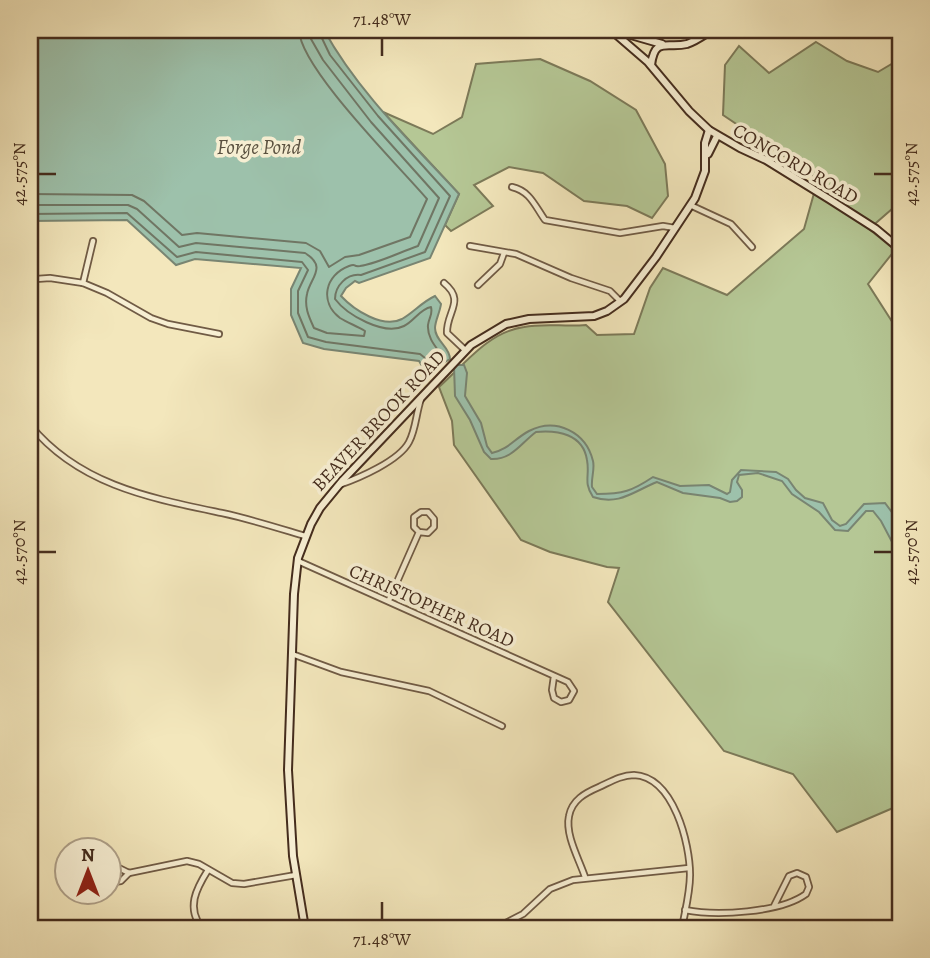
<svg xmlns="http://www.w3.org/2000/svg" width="930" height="958" viewBox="0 0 930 958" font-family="Alegreya,serif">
  <rect width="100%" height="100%" fill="#f3e7bc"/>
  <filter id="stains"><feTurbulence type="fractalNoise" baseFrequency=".00286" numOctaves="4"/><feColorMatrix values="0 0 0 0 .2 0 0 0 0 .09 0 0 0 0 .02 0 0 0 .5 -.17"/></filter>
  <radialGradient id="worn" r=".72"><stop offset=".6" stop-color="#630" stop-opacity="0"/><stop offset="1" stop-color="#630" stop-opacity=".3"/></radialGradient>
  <!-- green -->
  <g fill="#b5c795" stroke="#7c7a59" stroke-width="2">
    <path d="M816 42 847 61 878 72 900 59V202L869 229 895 250 868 284 900 334V478L895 479 900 485V805L837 832 793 774 724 751 608 602 619 568 607 567 550 552 521 540 454 445 452 421 439 387C465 364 488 332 524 327 544 323 565 327 586 325L597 335 634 334 650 288 663 268 727 295 804 229 818 179 723 115 725 65 739 46 769 73Z"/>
    <polygon points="540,59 590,81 636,110 665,164 668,196 652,218 627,206 584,201 543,173 509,167 474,185 493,206 451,231 445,225 459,194 383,112 433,134 462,117 476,64"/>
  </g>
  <!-- water -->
  <g fill="#9dc1ab" stroke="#798572" stroke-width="2">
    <path d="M30 30H324C358 92 412 143 459 194L430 258 359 283 355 281 346 288 341 296C354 310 383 329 402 319 414 312 422 302 435 296L441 304C440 312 435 321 435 328 435 341 450 347 450 359L432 370 422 366 419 361 324 349 303 343 291 315V289L301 268 195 259 176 265 127 220 30 221Z"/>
    <path d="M457 365H464L467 373 465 396 481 423 487 446 492 453C509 449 514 439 529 431 556 417 586 432 593 461 595 469 591 478 592 487L597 494C623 494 632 491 653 477L680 486 709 485 727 494 730 492 732 480 741 470 776 472 788 479 796 490 805 498 823 503 832 520 840 526 846 524 864 504 885 503 900 523V557L881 521 873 511H866L848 531 835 530 819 512 792 494 782 481 758 473 739 475 737 482 742 490V497L737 501 730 502 720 498 683 493 657 482C634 491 619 506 593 497 583 482 590 476 587 460 583 434 558 430 536 432 521 443 512 460 491 459L484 452 470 420 455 396 454 366Z"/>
  </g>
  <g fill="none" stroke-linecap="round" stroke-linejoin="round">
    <!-- shore -->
    <g stroke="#707664" stroke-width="2">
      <path d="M30 194 132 195 144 201 182 235 197 233 306 243 320 251 329 267 345 257 359 255 410 237 427 199C399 166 300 68 299 30"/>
      <path d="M30 205H128L137 209 179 247 196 243 305 253C328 267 310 278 307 294 304 307 309 317 314 328L327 333 364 336 365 331C357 326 348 323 340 318 319 302 325 275 349 266 357 263 352 267 360 266 379 263 400 252 418 246L439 198 371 122 323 60 311 39 309 30"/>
      <path d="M30 214 127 213 177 257 196 252 302 262 308 270 298 291V313L308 337 326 342 420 354 430 362 440 359 441 354C435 346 427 337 428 325 429 317 433 315 431 307 420 309 414 321 404 326 384 336 347 315 335 299 335 286 347 273 361 275L425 252 450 196 378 116 330 55 318 30"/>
    </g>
    <!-- street casing -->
    <g stroke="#705b45" stroke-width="8">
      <g id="street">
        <path d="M512 187C530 191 535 206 545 220L620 233 663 226 675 228"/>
        <polyline points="690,205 731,224 752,247"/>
        <polyline points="470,246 516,254 571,278 610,291 620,301"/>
        <polyline points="30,283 36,279 50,278 83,283 107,293 151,318 168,324 219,334"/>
        <polyline points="83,283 93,241"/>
        <path d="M444 283C466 301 446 312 447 333L465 350"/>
        <polyline points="478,285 500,264 504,253"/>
        <path d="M30 425C79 485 150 498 222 513 250 519 278 528 305 536"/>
        <path d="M339 485C359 478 399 461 409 442 416 429 416 413 421 399"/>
        <polyline points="298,561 568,682 574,691 569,700 561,702 554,698 552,690 554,676"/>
        <polyline points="389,600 419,532 428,533 434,527 434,519 428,512 421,512 414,517 414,527 419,532"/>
        <polyline points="292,654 341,672 429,691 502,726"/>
        <polyline points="108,870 119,868 129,873 187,861 199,864 232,883 244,884 296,875"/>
        <path d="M585 877C579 859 565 835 569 816 572 800 585 793 599 787 610 782 621 775 634 775 674 777 690 844 690 875 690 893 685 911 682 928"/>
        <polyline points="108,883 121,881 129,873"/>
        <path d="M685 910C716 916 780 913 806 894L809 887 806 877 797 873 789 876 774 906"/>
        <path d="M202 928C186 908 196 889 208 870"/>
        <polyline points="496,928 523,914 550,889 573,880 689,868"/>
      </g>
    </g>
    <!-- secondary casing -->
    <g stroke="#442c1d" stroke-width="10">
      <g id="secondary">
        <polyline points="611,30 648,62 689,111 709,130 740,148 766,160 829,199 876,229 900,249"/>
        <polyline points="617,31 662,44"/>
        <path d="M651 65C655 36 667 49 687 44 696 41 704 35 712 30"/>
        <polyline points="708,154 717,136"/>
        <polyline points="305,928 293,856 288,770 294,594 298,558 311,524 320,508 343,480 471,345 506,324 529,319 594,316 607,311 624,299 656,257 695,198 705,171 705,143 709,130"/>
      </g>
    </g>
    <!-- street -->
    <use href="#street" stroke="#f7efd3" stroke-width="4.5"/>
    <!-- secondary -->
    <use href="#secondary" stroke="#f7efd3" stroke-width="6"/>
  </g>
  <!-- ticks -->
  <path fill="none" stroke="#442c1d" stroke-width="2.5" d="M382 38V56M38 174H56M874 174H892M38 552H56M874 552H892M382 902V920"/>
  <g text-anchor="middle" stroke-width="7" stroke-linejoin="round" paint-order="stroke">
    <!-- street labels -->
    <g font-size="19" fill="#442c1d" stroke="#f7efd3">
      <text transform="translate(796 163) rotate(30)" y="7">CONCORD ROAD</text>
      <text transform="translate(378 420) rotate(-47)" y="7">BEAVER BROOK ROAD</text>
      <text transform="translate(432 605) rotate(24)" y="7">CHRISTOPHER ROAD</text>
    </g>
    <!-- water labels -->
    <g font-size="21" font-style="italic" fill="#5a5140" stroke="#f7efd3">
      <text x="259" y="154">Forge Pond</text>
    </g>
  </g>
  <!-- margin -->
  <rect width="930" height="958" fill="none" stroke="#f3e7bc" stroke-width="77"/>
  <!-- north arrow -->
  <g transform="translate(88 871)"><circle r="33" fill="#f7efd3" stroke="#afa18a" stroke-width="2"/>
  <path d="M0-5L12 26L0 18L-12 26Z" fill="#8f2418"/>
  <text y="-10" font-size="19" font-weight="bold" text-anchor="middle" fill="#442c1d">N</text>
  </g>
  <rect x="38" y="38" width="854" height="882" fill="none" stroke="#442c1d" stroke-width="2.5"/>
  <g font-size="18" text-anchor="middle" fill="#442c1d">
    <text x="382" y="25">71.48°W</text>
    <text transform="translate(19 174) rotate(-90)" y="6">42.575°N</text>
    <text transform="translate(911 174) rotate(-90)" y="6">42.575°N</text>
    <text transform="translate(19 552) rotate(-90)" y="6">42.570°N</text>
    <text transform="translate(911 552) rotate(-90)" y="6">42.570°N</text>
    <text x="382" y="945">71.48°W</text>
  </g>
  <rect width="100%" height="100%" filter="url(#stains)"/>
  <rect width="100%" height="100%" fill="url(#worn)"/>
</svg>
